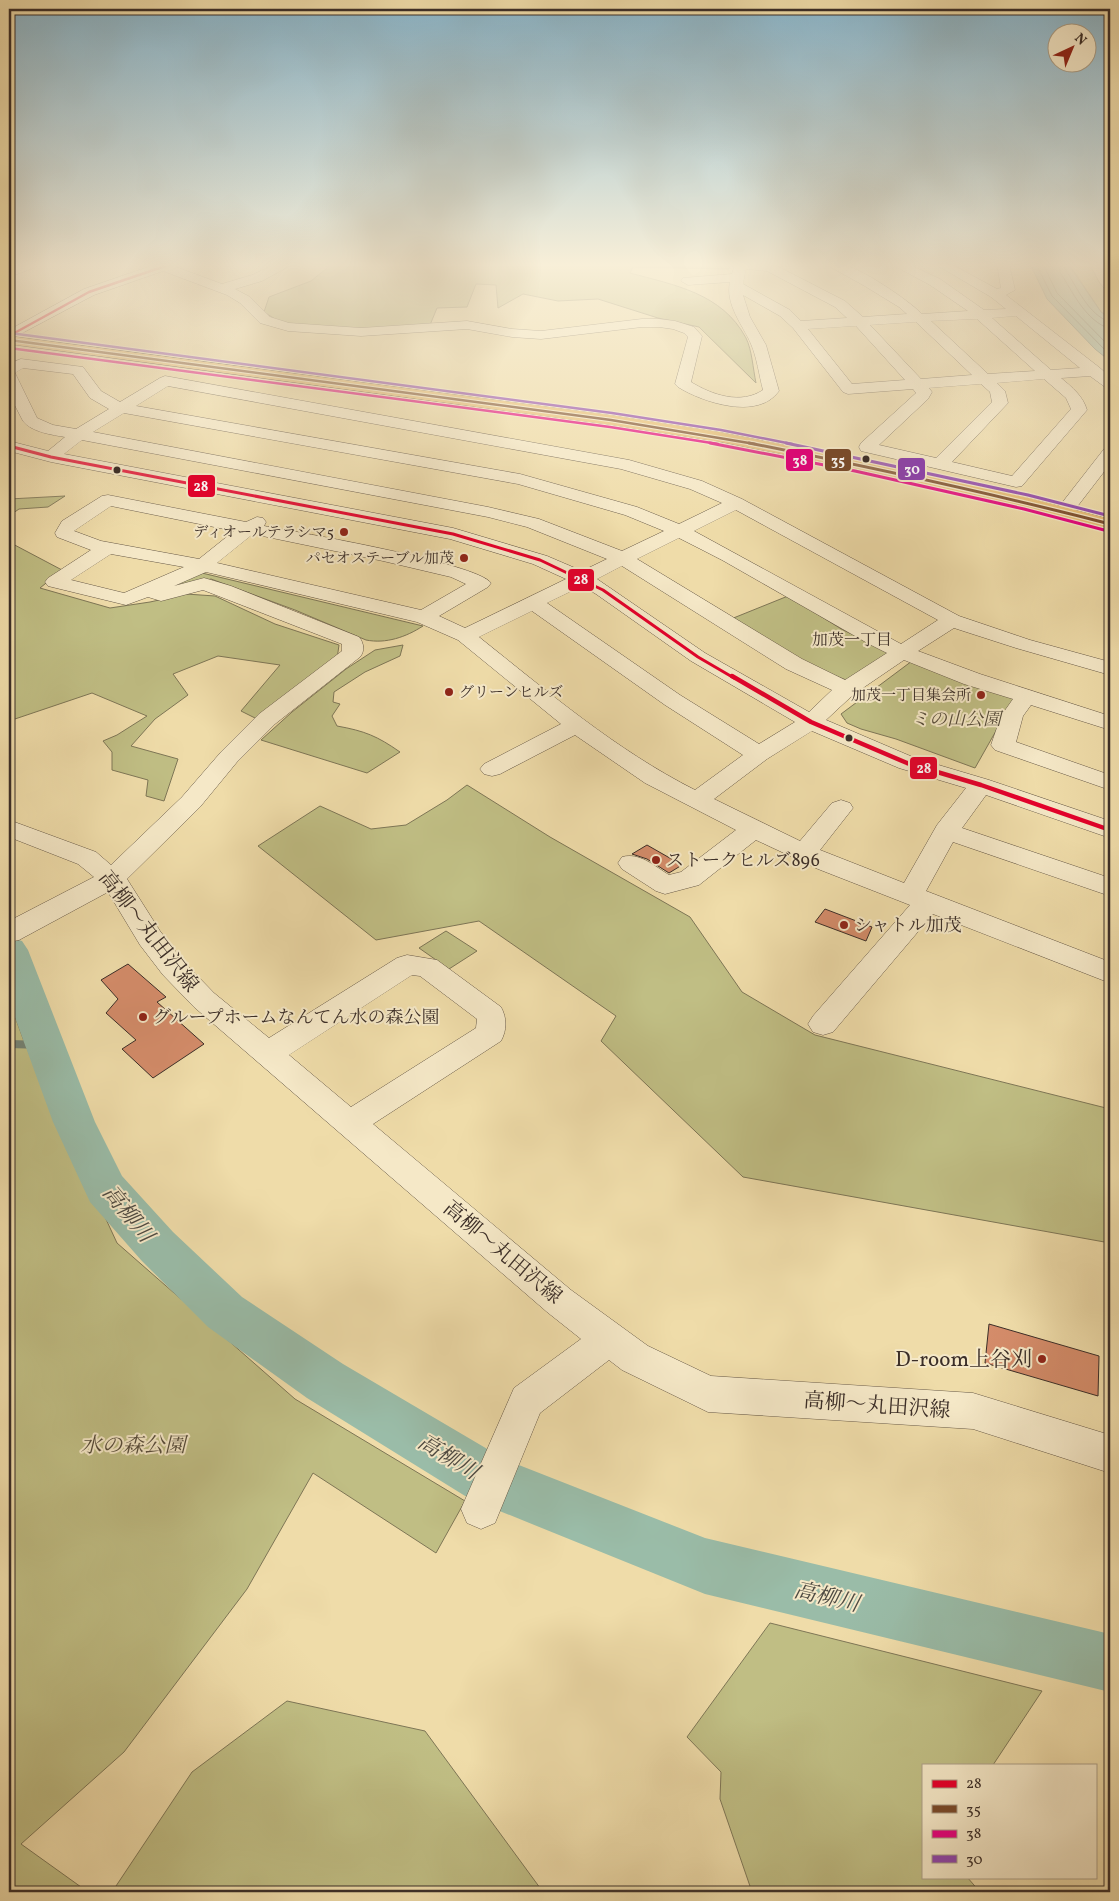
<svg xmlns="http://www.w3.org/2000/svg" width="1119" height="1901" viewBox="0 0 1119 1901" font-family="Vollkorn,'Noto Serif JP',serif">
  <rect width="100%" height="100%" fill="#efdca9"/>
  <filter id="stains"><feTurbulence type="fractalNoise" baseFrequency=".004" numOctaves="4"/><feColorMatrix values="0 0 0 0 .2 0 0 0 0 .09 0 0 0 0 .02 0 0 0 .5 -.17"/></filter>
  <radialGradient id="worn" r=".72"><stop offset=".6" stop-color="#630" stop-opacity="0"/><stop offset="1" stop-color="#630" stop-opacity=".3"/></radialGradient>
  <!-- green -->
  <g fill="#c0be84" stroke="#7e7656">
    <path d="M332 264H731L729 269 633 267 630 273C674 285 722 293 746 338 752 350 753 369 756 383L699 327 658 318 598 299 558 301 523 294 498 308 496 285 476 284 467 307 437 308 430 325 373 331 283 324 264 312 269 297 311 281Z"/>
    <path d="M1069 264H1089C1098 277 1097 284 1110 293V318L1101 312Z"/>
    <polygon points="65,496 48,507 19,509 9,516 9,499"/>
    <polygon points="9,542 62,570 40,588 110,608 150,602 186,594 215,596 275,624 339,645 337,659 255,718 241,711 280,665 218,656 173,674 188,695 155,719 131,746 178,759 164,801 146,796 148,780 112,770 112,752 103,741 117,735 147,716 92,693 9,721"/>
    <path d="M202 573 423 626C406 637 386 644 366 640L295 610 211 579 171 590 167 588Z"/>
    <polygon points="788,596 843,630 886,649 887,656 846,680 805,664 731,619"/>
    <path d="M403 645 400 656 365 672 334 692 333 702 340 704 332 716 337 726C365 731 377 736 400 752L367 773 261 740 292 712 346 669 375 650Z"/>
    <polygon points="912,661 1014,699 975,768 896,739 861,729 847,723 841,714"/>
    <polygon points="467,785 550,837 690,917 742,992 815,1035 1110,1109 1110,1243 743,1177 601,1041 616,1016 479,921 376,940 258,846 320,806 371,829 406,825 447,800"/>
    <polygon points="446,931 477,951 449,969 419,948"/>
    <polygon points="9,1000 25,1044 117,1243 295,1399 465,1501 436,1553 313,1473 247,1589 124,1752 21,1844 88,1892 9,1892"/>
    <polygon points="770,1623 1042,1691 993,1765 923,1765 923,1877 967,1877 980,1892 752,1892 720,1799 721,1772 687,1737"/>
    <polygon points="287,1701 425,1731 543,1892 112,1892 192,1772"/>
  </g>
  <!-- water -->
  <polygon fill="#9abca8" stroke="#748375" points="1030,264 1068,264 1101,312 1110,319 1110,361 1095,349 1047,299"/>
  <g fill="none" stroke-linecap="round" stroke-linejoin="round">
    <!-- shore -->
    <g stroke="#6a7568" stroke-width="1">
      <polyline points="1036,264 1052,296 1110,355"/>
      <polyline points="1043,264 1057,293 1110,347"/>
      <path d="M1058 264 1060 272C1073 293 1086 321 1110 329"/>
      <path d="M1064 264 1065 269C1077 287 1088 315 1110 322"/>
    </g>
    <!-- stream -->
    <polyline stroke="#748375" stroke-width="8" points="9,1044 45,1045"/>
    <!-- river -->
    <polygon fill="#9abca8" fill-rule="evenodd" points="9,937 22,941 28,950 95,1122 122,1176 173,1232 242,1297 343,1364 506,1460 705,1538 1110,1634 1110,1692 705,1594 470,1499 307,1398 208,1327 141,1260 90,1202 53,1122 9,1001"/>
  </g>
  <!-- building -->
  <g fill="#d48c6a" stroke="#3b2e28">
    <polygon points="647,845 682,865 669,873 647,859 632,854"/>
    <polygon points="825,909 872,927 866,941 815,922"/>
    <polygon points="128,964 166,997 157,1002 204,1044 153,1078 122,1049 136,1040 106,1013 118,999 101,980"/>
    <polygon points="989,1324 1099,1356 1098,1396 985,1363"/>
  </g>
  <g fill="none" stroke-linecap="round" stroke-linejoin="round">
    <!-- minor casing -->
    <g stroke="#685a48" stroke-width="1">
      <g id="minor">
        <polygon points="20,264 38,264 36,267 9,277 9,269"/>
        <path d="M150 264H178L176 267 222 284 252 275 276 264H293L262 281 235 289 250 297 270 317 289 323 361 328 467 321 512 329 541 331 642 319H659L675 321 694 327 702 336 691 382C712 395 741 405 763 390 759 375 757 358 751 344 743 325 725 305 730 282L688 285 681 281 683 278 732 274 735 264 775 265 845 301 863 317 907 314 899 307 863 285 825 264C830 264 836 263 841 264 861 268 907 299 922 314L968 311 930 285 891 264H908L940 279 984 310 1006 309 991 297 935 264H951L997 289 1001 288 997 264H1009L1015 290 1006 295 1100 368 1110 377V389L1105 387 1090 376 1061 378C1072 387 1083 396 1087 410L1022 486 1016 487 861 451 859 447 861 443 916 393 913 389 848 394 843 392 793 328 780 316 743 295 750 317 766 345 779 391C758 421 702 402 678 387L675 384 688 337 684 333 673 329 659 327H642L541 339 512 337 467 329 361 336 288 331 260 323 240 303 227 295 163 271 94 295 9 340V330L84 289 151 266ZM746 269 767 271 835 307 847 318 801 321 790 310 743 284ZM1016 316 1080 368 1051 370 992 318ZM977 319 1035 371 988 374 931 321ZM916 322 972 375 921 379 870 325ZM856 326 905 380 852 384 808 329ZM1044 379 1066 398 1071 409 1012 476 952 462 1008 403 1005 391 997 383ZM981 384 990 392 992 402 936 458 879 445 928 399 932 392 929 388Z"/>
        <path d="M21 359 83 367 101 391 120 402 160 378 165 376 629 460 702 481 742 499 959 616 1030 640 1110 662V675L1016 648 954 628 918 651 980 674 1110 716V730L1031 705 1023 716 1016 742 1110 775V790L995 750 991 745 1001 716 1013 699 964 684 904 660 854 694 826 720 915 758 989 780 1110 821V838L986 795 962 828 1110 878V896L953 842 926 891 1110 962V983L933 914 833 1032 823 1035 813 1032 808 1024 813 1016 910 905 818 869 756 840 699 885 665 894 656 891 622 869 618 863 622 857C640 852 654 866 669 875L681 872 736 830 645 783 575 735 500 774 492 776 484 774 480 769 484 764 561 724 458 640 417 622 206 572 174 586 204 578 211 580 231 586 359 637C364 643 365 651 360 657L275 724 237 762 200 807 127 879 160 931 183 961 214 993 269 1038 397 958 407 955 437 960 501 1007C507 1018 507 1030 501 1041L373 1124 571 1290 648 1346 711 1376 973 1393 1110 1435V1473L973 1429 708 1412 622 1370 609 1360 540 1413 495 1523 481 1529 467 1523 461 1509 514 1388 581 1339 547 1312 194 1007 163 975 140 945 108 892 19 940 9 942V921L94 877 78 864 9 837V820L96 852 111 865 182 797 221 752 259 714 342 651V644L203 590 161 601 148 597 126 605 48 586 45 582 48 578 91 550 57 537 55 533 62 521 102 496 108 495 246 522 257 517 263 518 266 522 264 526C297 532 477 563 491 583L488 587 439 616 465 628 566 579 533 564 450 539 51 462 9 451V441L48 451 65 437C53 435 31 432 23 421L9 394V364ZM23 368 73 374 90 398 109 409 76 429 53 425 37 418 15 373ZM168 386 621 469 690 489 722 503 679 524 637 507 520 474 136 406ZM124 413 518 484 625 515 664 531 622 551 539 519 488 507 93 432ZM82 440 488 517 527 527 607 559 582 571 547 556 453 528 64 454ZM111 506 234 531 199 559 101 541 74 531ZM736 510 938 620 901 644 694 531ZM253 534 383 561 451 577 466 584 421 610 217 563ZM679 538 722 560 869 644 887 653 845 680 802 659 637 559ZM111 554 184 567 124 593 71 580ZM622 566 786 669 832 690 809 712 705 653 597 579ZM582 586 596 594 691 661 795 722 759 744 680 695 547 603ZM532 611 665 705 743 755 695 790C616 750 548 692 479 637ZM812 731 899 768 966 788 937 825 904 883 820 850 853 808 850 803 841 800 832 803 800 841 714 799 767 759ZM412 975 420 976 477 1019 476 1028 351 1107 289 1055Z"/>
        <polygon points="1110,448 1110,464 1070,516 1064,517 1058,516 1055,512 1058,508 1104,449"/>
      </g>
    </g>
    <!-- major casing -->
    <g stroke="#3b2e28" stroke-width="1">
      <polygon id="major" points="9,336 611,415 720,432 857,459 1026,497 1110,519 1110,529 1023,507 857,469 720,442 611,425 9,344"/>
    </g>
    <!-- minor -->
    <use href="#minor" fill="#f5e8c7" fill-rule="evenodd"/>
    <!-- major -->
    <use href="#major" fill="#e8be74" fill-rule="evenodd"/>
    <!-- bus-1-far2 casing -->
    <g stroke="#f5e8c7" stroke-width="4.5">
      <polyline id="bus-1-far2" points="9,336 89,292 171,264"/>
    </g>
    <!-- bus-1-far1 casing -->
    <g stroke="#f5e8c7" stroke-width="5.5">
      <polyline id="bus-1-far1" points="9,446 51,457 453,534 540,560 603,590 698,657 734,678"/>
    </g>
    <!-- bus-1 casing -->
    <g stroke="#f5e8c7" stroke-width="8">
      <polyline id="bus-1" points="732,676 811,722 907,763 981,785 1110,830"/>
    </g>
    <!-- bus-2-far1 casing -->
    <g stroke="#f5e8c7" stroke-width="4.5">
      <polyline id="bus-2-far1" points="9,340 611,420 755,444"/>
    </g>
    <!-- bus-2 casing -->
    <g stroke="#f5e8c7" stroke-width="5.5">
      <path id="bus-2" d="M749 443C870 467 990 493 1110 524"/>
    </g>
    <!-- bus-3-far1 casing -->
    <g stroke="#f5e8c7" stroke-width="4.5">
      <polyline id="bus-3-far1" points="9,348 610,427 718,444"/>
    </g>
    <!-- bus-3 casing -->
    <g stroke="#f5e8c7" stroke-width="5.5">
      <polyline id="bus-3" points="710,443 855,471 1024,509 1108,531"/>
    </g>
    <!-- bus-4-far1 casing -->
    <g stroke="#f5e8c7" stroke-width="4.5">
      <polyline id="bus-4-far1" points="10,333 612,413 721,430 792,444"/>
    </g>
    <!-- bus-4 casing -->
    <g stroke="#f5e8c7" stroke-width="5.5">
      <polyline id="bus-4" points="786,443 1028,495 1110,516"/>
    </g>
    <!-- bus-1-far2 -->
    <use href="#bus-1-far2" stroke="#e4002b" stroke-width="2.5"/>
    <!-- bus-1-far1 -->
    <use href="#bus-1-far1" stroke="#e4002b" stroke-width="3"/>
    <!-- bus-1 -->
    <use href="#bus-1" stroke="#e4002b" stroke-width="4.5"/>
    <!-- bus-2-far1 -->
    <use href="#bus-2-far1" stroke="#7a4b2a" stroke-width="2.5"/>
    <!-- bus-2 -->
    <use href="#bus-2" stroke="#7a4b2a" stroke-width="3"/>
    <!-- bus-3-far1 -->
    <use href="#bus-3-far1" stroke="#e5007d" stroke-width="2.5"/>
    <!-- bus-3 -->
    <use href="#bus-3" stroke="#e5007d" stroke-width="3"/>
    <!-- bus-4-far1 -->
    <use href="#bus-4-far1" stroke="#8e44ad" stroke-width="2.5"/>
    <!-- bus-4 -->
    <use href="#bus-4" stroke="#8e44ad" stroke-width="3"/>
  </g>
  <!-- sky -->
  <linearGradient id="sky" x2="0" y2="1"><stop stop-color="#89b7ce"/><stop offset="0.5" stop-color="#f8efd8"/><stop offset="1" stop-color="#f8efd8" stop-opacity="0"/></linearGradient>
  <rect width="1119" height="530" fill="url(#sky)"/>
  <!-- markers -->
  <g fill="#3b2e28" stroke="#f5e8c7" stroke-width="2">
    <circle cx="866" cy="459" r="4.5"/>
    <circle cx="117" cy="470" r="4.5"/>
    <circle cx="849" cy="738" r="4.5"/>
  </g>
  <g fill="#8f2418" stroke="#f5e8c7" stroke-width="2">
    <circle cx="344" cy="532" r="5"/>
    <circle cx="464" cy="558" r="5"/>
    <circle cx="449" cy="692" r="5"/>
    <circle cx="981" cy="695" r="5"/>
    <circle cx="656" cy="860" r="5"/>
    <circle cx="844" cy="925" r="5"/>
    <circle cx="143" cy="1017" r="5"/>
    <circle cx="1042" cy="1359" r="5"/>
  </g>
  <g text-anchor="middle" stroke-width="4" stroke-linejoin="round" paint-order="stroke">
    <!-- far-poi labels -->
    <g font-size="15" fill="#3b2e28" stroke="#f5e8c7" text-anchor="end">
      <text x="334" y="537">ディオールテラシマ5</text>
      <text x="454" y="563">パセオステーブル加茂</text>
      <text x="459" y="697" text-anchor="start">グリーンヒルズ</text>
      <text x="971" y="700">加茂一丁目集会所</text>
    </g>
    <!-- far-neighbourhood labels -->
    <g font-size="16" fill="#3b2e28" stroke="#f5e8c7">
      <text x="852" y="645">加茂一丁目</text>
    </g>
    <!-- park labels -->
    <g font-size="18" font-style="italic" fill="#564b3a" stroke="#f5e8c7">
      <text x="956" y="725">ミの山公園</text>
    </g>
    <!-- poi labels -->
    <g font-size="18" fill="#3b2e28" stroke="#f5e8c7" text-anchor="start">
      <text x="666" y="866">ストークヒルズ896</text>
      <text x="854" y="931">シャトル加茂</text>
      <text x="153" y="1023">グループホームなんてん水の森公園</text>
    </g>
    <!-- near-street labels -->
    <g font-size="21" fill="#3b2e28" stroke="#f5e8c7">
      <text transform="translate(149 931) rotate(52)" y="7">高柳～丸田沢線</text>
      <text transform="translate(503 1252) rotate(40)" y="7">高柳～丸田沢線</text>
      <text transform="translate(877 1405) rotate(4)" y="7">高柳～丸田沢線</text>
    </g>
    <!-- near-poi labels -->
    <g font-size="21" fill="#3b2e28" stroke="#f5e8c7" text-anchor="end">
      <text x="1032" y="1366">D-room上谷刈</text>
    </g>
    <!-- near-park labels -->
    <g font-size="21" font-style="italic" fill="#564b3a" stroke="#f5e8c7">
      <text x="133" y="1452">水の森公園</text>
    </g>
    <!-- near-water labels -->
    <g font-size="22" font-style="italic" fill="#4e4a42" stroke="#f5e8c7">
      <text transform="translate(129 1213) rotate(51)" y="8">高柳川</text>
      <text transform="translate(449 1456) rotate(31)" y="8">高柳川</text>
      <text transform="translate(827 1596) rotate(13)" y="8">高柳川</text>
    </g>
  </g>
  <g stroke="#f5e8c7" stroke-width="2">
    <rect x="785" y="448" width="29" height="24" rx="5" fill="#e5007d"/>
    <rect x="824" y="448" width="28" height="24" rx="5" fill="#7a4b2a"/>
    <rect x="897" y="457" width="29" height="24" rx="5" fill="#8e44ad"/>
    <rect x="187" y="474" width="29" height="24" rx="5" fill="#e4002b"/>
    <rect x="567" y="568" width="28" height="24" rx="5" fill="#e4002b"/>
    <rect x="909" y="756" width="29" height="24" rx="5" fill="#e4002b"/>
  </g>
  <g font-size="14" text-anchor="middle" font-weight="bold" fill="#fff">
    <text x="800" y="465">38</text>
    <text x="838" y="465">35</text>
    <text x="912" y="474">30</text>
    <text x="201" y="491">28</text>
    <text x="581" y="584">28</text>
    <text x="924" y="773">28</text>
  </g>
  <!-- margin -->
  <rect width="1119" height="1901" fill="none" stroke="#efdca9" stroke-width="30"/>
  <rect x="10" y="10" width="1099" height="1881" fill="none" stroke="#3b2e28" stroke-width="2.5"/>
  <rect x="15" y="15" width="1089" height="1871" fill="none" stroke="#3b2e28"/>
  <!-- legend -->
  <rect x="922" y="1764" width="175" height="115" fill="#f5e8c7" stroke="#ab9e87"/>
  <rect x="932" y="1780" width="25" height="8" fill="#e4002b" stroke="#ab9e87"/>
  <text x="966" y="1788" font-size="15" fill="#3b2e28">28</text>
  <rect x="932" y="1805" width="25" height="8" fill="#7a4b2a" stroke="#ab9e87"/>
  <text x="966" y="1814" font-size="15" fill="#3b2e28">35</text>
  <rect x="932" y="1830" width="25" height="8" fill="#e5007d" stroke="#ab9e87"/>
  <text x="966" y="1838" font-size="15" fill="#3b2e28">38</text>
  <rect x="932" y="1855" width="25" height="8" fill="#8e44ad" stroke="#ab9e87"/>
  <text x="966" y="1864" font-size="15" fill="#3b2e28">30</text>
  <!-- north arrow -->
  <g transform="translate(1072 48) rotate(44)"><circle r="24" fill="#f5e8c7" stroke="#ab9e87"/>
  <path d="M0-4L9 19L0 12L-9 19Z" fill="#8f2418"/>
  <text y="-8" font-size="14" font-weight="bold" text-anchor="middle" fill="#3b2e28">N</text>
  </g>
  <rect width="100%" height="100%" filter="url(#stains)"/>
  <rect width="100%" height="100%" fill="url(#worn)"/>
</svg>
